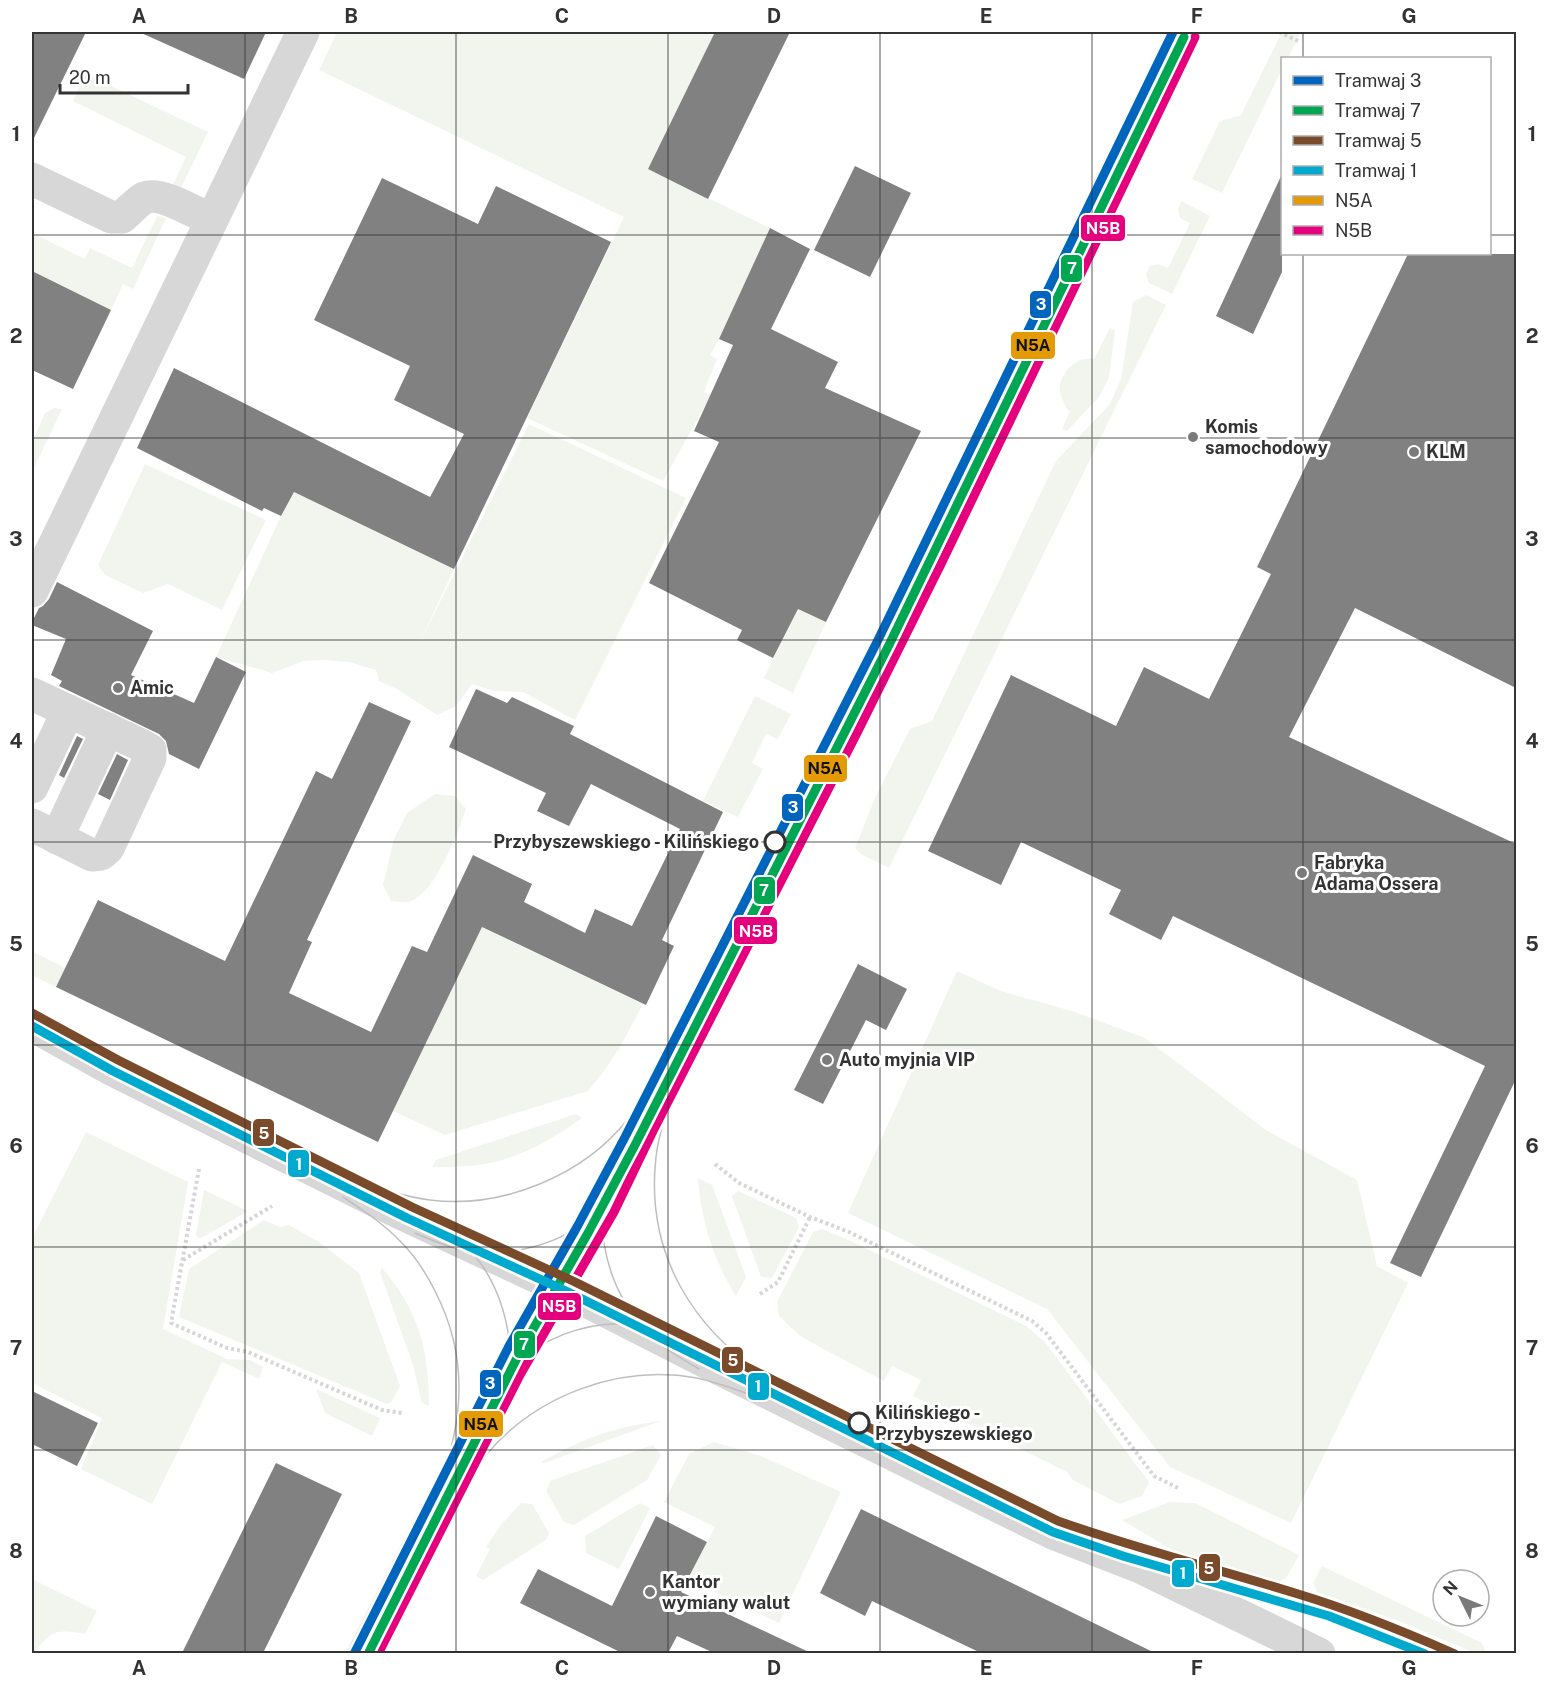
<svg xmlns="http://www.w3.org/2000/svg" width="1548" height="1685" viewBox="0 0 1548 1685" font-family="'Public Sans',sans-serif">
  <rect width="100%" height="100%" fill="#fff"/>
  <!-- green -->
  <g fill="#f1f5ed">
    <polygon points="337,32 715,32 648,169 770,228 719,339 710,355 717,359 704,392 711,395 663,481 527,418 624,217 319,70"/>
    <polygon points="1282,32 1301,32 1288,58 1282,58 1282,69 1222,193 1192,179 1220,121 1241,115"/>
    <polygon points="86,74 208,132 180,190 173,185 186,157 73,101"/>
    <polygon points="1181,201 1210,216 1172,294 1149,283 1146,274 1150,266 1158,264 1168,268 1190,223 1180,218 1178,209"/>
    <polygon points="157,216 166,218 133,289 123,284 111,310 32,271 32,233 85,259 90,248 132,268"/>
    <polygon points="1146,295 1166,305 889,868 861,854 855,848 875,798 910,729 932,721 1056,461 1110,404 1121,379 1133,302"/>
    <path d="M1110 328 1115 331 1109 377 1099 397 1067 431 1062 429 1070 411 1067 409C1064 402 1058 392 1060 385 1063 370 1078 356 1094 359Z"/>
    <polygon points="54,408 62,409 32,472 32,443 45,413"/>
    <polygon points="529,424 686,498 575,720 523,692 494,691 472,684 456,706 437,715 397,689 379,681 376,670 349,662 323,660 304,661 272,673 216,657 281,516 294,492 454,569 419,644"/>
    <polygon points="145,464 266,520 222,610 168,584 143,593 105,575 98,565"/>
    <polygon points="798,609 826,622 793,693 764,678"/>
    <polygon points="755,696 791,714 778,739 766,734 752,763 763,769 738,817 703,801"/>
    <path d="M435 794 455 796 466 809C457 834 436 893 409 902 404 903 396 901 391 901L383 885 394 839 407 813Z"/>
    <polygon points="481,927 643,1004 619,1049 604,1071 588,1091 445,1135 393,1111"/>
    <polygon points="32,951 65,968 56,987 32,975"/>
    <polygon points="957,971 1001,991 1075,1012 1145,1038 1266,1130 1357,1180 1377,1266 1408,1283 1291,1523 1170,1467 1047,1309 848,1213"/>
    <path d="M576 1114 582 1118C549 1142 511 1163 470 1166 458 1167 445 1167 432 1167L436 1160Z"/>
    <polygon points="86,1132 188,1182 163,1329 227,1359 250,1360 263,1367 259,1379 222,1362 152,1504 81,1469 102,1418 32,1383 32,1238"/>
    <path d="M698 1178 712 1185 746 1277 736 1296C713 1259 701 1221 698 1178Z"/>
    <polygon points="204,1190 248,1211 201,1238 198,1238 196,1235"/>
    <polygon points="738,1191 796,1218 799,1227 772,1278 761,1277 732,1196"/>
    <polygon points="264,1220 280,1227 289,1225 319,1242 359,1273 400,1386 391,1402 387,1404 179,1317 189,1269"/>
    <polygon points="822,1229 853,1242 1026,1326 1045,1342 1149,1482 1142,1496 1119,1504 1073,1480 1067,1472 913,1396 921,1380 892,1366 884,1381 816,1345 799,1335 779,1316 777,1302 813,1232"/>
    <path d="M382 1268C419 1311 429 1350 429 1406L422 1403 413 1365 380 1272Z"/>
    <polygon points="316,1389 380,1418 372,1436 325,1413"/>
    <path d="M661 1421 544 1463 541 1462C584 1438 613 1427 661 1421Z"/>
    <polygon points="714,1442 761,1456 841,1492 779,1623 688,1579 715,1527 664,1502 689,1454"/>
    <polygon points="653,1445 661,1455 647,1480 574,1525 564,1522 546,1491 550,1481"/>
    <polygon points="1170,1502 1195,1503 1299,1555 1287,1577 1280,1581 1172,1550 1122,1520"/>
    <polygon points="521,1503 532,1504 549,1533 547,1539 483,1580 476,1576 490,1549 486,1547 500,1526"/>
    <polygon points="640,1503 650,1508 619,1569 586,1553 585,1536"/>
    <polygon points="1322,1566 1482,1643 1486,1653 1475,1653 1399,1621 1317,1592 1313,1583"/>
    <path d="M32 1579 97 1611 85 1634C60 1629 48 1630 36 1653H32Z"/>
  </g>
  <!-- building -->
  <g fill="#818181">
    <polygon points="32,32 86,32 32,142"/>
    <polygon points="139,32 266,32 244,79"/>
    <polygon points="715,32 790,32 708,199 648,169"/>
    <polygon points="855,166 911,193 870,277 814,250"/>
    <polygon points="1282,174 1282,272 1253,334 1216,316"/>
    <polygon points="382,178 478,224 496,186 611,242 454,569 294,492 281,516 264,508 262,511 137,448 174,368 430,497 464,434 394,400 410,366 314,320"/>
    <polygon points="770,228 810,249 771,329 838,362 825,388 921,431 826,622 798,609 773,658 737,640 742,630 649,583 719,442 694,431 733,345 719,339"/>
    <polygon points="1408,254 1516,254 1516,688 1355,608 1289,737 1516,844 1516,1082 1515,1081 1421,1277 1390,1263 1485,1066 1173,916 1161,940 1109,914 1121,890 1021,842 1001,885 928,851 1011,675 1116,726 1144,667 1209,699 1271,574 1257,567"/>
    <polygon points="32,271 111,310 73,389 32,370"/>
    <polygon points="57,582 153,631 131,675 194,703 216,657 246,672 199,769 169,754 166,741 159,734 59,686 62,681 51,675 66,639 32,625 32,622 39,608 43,606 49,599"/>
    <polygon points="476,689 507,703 512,697 574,726 570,734 723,812 662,940 674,946 646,1005 482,927 378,1142 56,987 98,900 225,961 316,771 332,779 369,702 411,721 307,940 312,942 289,993 371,1032 412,946 427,952 473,855 532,884 524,902 585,933 595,909 632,926 680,829 591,784 569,826 537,811 546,793 449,747"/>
    <polygon points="77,736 83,739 64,778 59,775"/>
    <polygon points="117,754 128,760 110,800 98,794"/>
    <polygon points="858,964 907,989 886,1030 866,1020 823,1104 794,1090"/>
    <polygon points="32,1391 98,1423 77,1466 32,1444"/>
    <polygon points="276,1463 342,1494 263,1653 182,1653"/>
    <polygon points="861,1509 1155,1653 981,1653 872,1601 865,1616 820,1593"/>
    <polygon points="656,1516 707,1542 681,1592 811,1653 714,1653 677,1636 668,1653 622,1653 520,1603 538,1569 612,1606"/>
  </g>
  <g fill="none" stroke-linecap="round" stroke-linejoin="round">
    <!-- path -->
    <g stroke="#d6d6d6" stroke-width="4" stroke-dasharray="3 3" stroke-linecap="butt">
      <polyline points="1279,32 1300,42"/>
      <polyline points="715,1164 739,1183 810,1217 849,1232 1032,1321 1046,1333 1154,1476 1180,1489"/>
      <polyline points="199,1169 171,1323 227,1348 248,1352 382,1410 402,1413"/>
      <polyline points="183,1260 272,1206"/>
      <polyline points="760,1294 778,1282 810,1217"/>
    </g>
    <!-- minor -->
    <g stroke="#d7d7d7" stroke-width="33">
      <path d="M32 179 111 217H122C129 211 137 202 144 198 160 191 196 213 211 220"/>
      <polyline points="32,591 303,32"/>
      <polyline points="32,694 143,746 150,750 150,758 108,848 101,854 92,855 32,825"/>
      <polyline points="32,787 68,711"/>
      <polyline points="57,838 108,729"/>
      <polyline points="32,1025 113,1070 390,1208 567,1291 720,1369 1020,1517 1053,1533 1138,1566 1319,1654"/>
      <polyline points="364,1654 509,1369 603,1207 642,1126 845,730 931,557 1184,32"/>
    </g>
    <!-- tram -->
    <g stroke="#bebebe" stroke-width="1.5">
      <path d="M678 1082C668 1106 659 1131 656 1157 645 1253 693 1332 773 1380"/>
      <path d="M624 1139C616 1158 607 1176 604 1195 596 1251 617 1308 660 1344 672 1353 685 1361 699 1369"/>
      <path d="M360 1180C382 1189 405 1197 430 1200 502 1209 583 1176 628 1119 636 1108 644 1096 651 1085"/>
      <path d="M343 1197C364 1211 384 1224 401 1242 415 1256 426 1273 435 1291 468 1355 465 1421 438 1486"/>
      <path d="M412 1207C429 1217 446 1227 461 1241 500 1277 518 1337 506 1388 502 1405 495 1420 489 1436"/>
      <path d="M415 1233C428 1239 441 1244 454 1248 506 1261 567 1245 604 1206 616 1193 625 1180 635 1165"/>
      <path d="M469 1426C477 1411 485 1396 496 1383 532 1340 589 1316 645 1326 662 1329 678 1335 693 1341"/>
      <path d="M459 1494C467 1481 475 1467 485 1456 536 1395 619 1364 697 1378 716 1382 735 1389 754 1396"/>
    </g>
    <!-- bus-1 casing -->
    <g stroke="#fff" stroke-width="14">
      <polyline id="bus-1" points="364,1654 509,1369 603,1207 642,1126 845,730 931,557 1184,32"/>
    </g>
    <!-- bus-2 casing -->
    <g stroke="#fff" stroke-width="14">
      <polyline id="bus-2" points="378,1654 520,1375 614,1212 653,1131 856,735 942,562 1195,37"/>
    </g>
    <!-- bus-1 -->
    <use href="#bus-1" stroke="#e39a05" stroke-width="9"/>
    <!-- bus-2 -->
    <use href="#bus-2" stroke="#e5007d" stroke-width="9"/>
    <!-- tram-1 casing -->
    <g stroke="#fff" stroke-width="14">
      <polyline id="tram-1" points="354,1654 509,1346 577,1227 624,1139 878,640 1173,32"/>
    </g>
    <!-- tram-2 casing -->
    <g stroke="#fff" stroke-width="14">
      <polyline id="tram-2" points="368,1654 520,1352 588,1233 635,1145 889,645 1184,37"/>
    </g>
    <!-- tram-3 casing -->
    <g stroke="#fff" stroke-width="14">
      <path id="tram-3" d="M32 1013 118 1060 412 1207 573 1281 1058 1521C1137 1549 1218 1569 1298 1594 1351 1610 1403 1631 1455 1654"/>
    </g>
    <!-- tram-4 casing -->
    <g stroke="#fff" stroke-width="14">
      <polyline id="tram-4" points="32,1026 113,1071 407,1218 568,1292 1053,1532 1123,1556 1329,1616 1425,1654"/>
    </g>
    <!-- tram-1 -->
    <use href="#tram-1" stroke="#0065bd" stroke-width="9"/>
    <!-- tram-2 -->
    <use href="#tram-2" stroke="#00a651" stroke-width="9"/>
    <!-- tram-3 -->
    <use href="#tram-3" stroke="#7a4b2a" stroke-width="9"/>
    <!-- tram-4 -->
    <use href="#tram-4" stroke="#00a9ce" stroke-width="9"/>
  </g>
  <!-- grid -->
  <path fill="none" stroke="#333" stroke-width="1.5" stroke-opacity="0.55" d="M245 32V1654M456 32V1654M668 32V1654M880 32V1654M1092 32V1654M1303 32V58M32 235H1282M1490 235H1516M1303 254V1654M32 438H1516M32 640H1516M32 842H1516M32 1045H1516M32 1247H1516M32 1450H1516"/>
  <!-- markers -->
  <g fill="#7a7a7a" stroke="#fff" stroke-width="2">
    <circle cx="1193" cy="437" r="6"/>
    <circle cx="1414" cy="452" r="6"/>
    <circle cx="118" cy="688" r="6"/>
    <circle cx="1302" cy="873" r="6"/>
    <circle cx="827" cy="1060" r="6"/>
    <circle cx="650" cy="1592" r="6"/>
  </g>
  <g fill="#fff" stroke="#333" stroke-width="3">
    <circle cx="775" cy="842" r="10"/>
    <circle cx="859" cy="1423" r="10"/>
  </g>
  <g text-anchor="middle" stroke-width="6" stroke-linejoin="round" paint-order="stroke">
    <!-- poi labels -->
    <g font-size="18" font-weight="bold" fill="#333" stroke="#fff" text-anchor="start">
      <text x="1205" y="433">Komis<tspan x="1205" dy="21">samochodowy</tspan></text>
      <text x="1426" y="458">KLM</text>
      <text x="130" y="694">Amic</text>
      <text x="1314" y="869">Fabryka<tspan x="1314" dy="21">Adama Ossera</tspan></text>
      <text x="839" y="1066">Auto myjnia VIP</text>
      <text x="662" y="1588">Kantor<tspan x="662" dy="21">wymiany walut</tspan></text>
    </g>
    <!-- stop labels -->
    <g font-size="18" font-weight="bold" fill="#333" stroke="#fff" text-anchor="end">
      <text x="759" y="848">Przybyszewskiego - Kilińskiego</text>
      <text x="875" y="1419" text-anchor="start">Kilińskiego -<tspan x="875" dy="21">Przybyszewskiego</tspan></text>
    </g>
  </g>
  <g stroke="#fff" stroke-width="2">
    <rect x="1080" y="214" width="46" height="28" rx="6" fill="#e5007d"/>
    <rect x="1060" y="254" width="23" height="29" rx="6" fill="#00a651"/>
    <rect x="1029" y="290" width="23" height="29" rx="6" fill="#0065bd"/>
    <rect x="1010" y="331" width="46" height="29" rx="6" fill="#e39a05"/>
    <rect x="803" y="754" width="45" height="29" rx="6" fill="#e39a05"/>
    <rect x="781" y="793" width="23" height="29" rx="6" fill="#0065bd"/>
    <rect x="753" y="876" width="23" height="29" rx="6" fill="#00a651"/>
    <rect x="733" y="916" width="45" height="29" rx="6" fill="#e5007d"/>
    <rect x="252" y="1118" width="23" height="29" rx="6" fill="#7a4b2a"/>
    <rect x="287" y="1149" width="23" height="29" rx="6" fill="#00a9ce"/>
    <rect x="537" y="1292" width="45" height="29" rx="6" fill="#e5007d"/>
    <rect x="513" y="1330" width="23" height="29" rx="6" fill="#00a651"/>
    <rect x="721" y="1346" width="23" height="28" rx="6" fill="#7a4b2a"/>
    <rect x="479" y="1369" width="23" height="29" rx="6" fill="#0065bd"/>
    <rect x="747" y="1372" width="23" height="29" rx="6" fill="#00a9ce"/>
    <rect x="458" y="1410" width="46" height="28" rx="6" fill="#e39a05"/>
    <rect x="1198" y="1553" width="23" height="29" rx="6" fill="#7a4b2a"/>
    <rect x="1171" y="1559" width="24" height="29" rx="6" fill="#00a9ce"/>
  </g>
  <g font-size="16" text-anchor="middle" font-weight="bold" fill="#fff">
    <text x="1103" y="234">N5B</text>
    <text x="1072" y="274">7</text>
    <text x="1041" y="310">3</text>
    <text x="793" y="813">3</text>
    <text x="764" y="896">7</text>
    <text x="756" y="937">N5B</text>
    <text x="264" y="1139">5</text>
    <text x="299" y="1170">1</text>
    <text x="559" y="1312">N5B</text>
    <text x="524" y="1350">7</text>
    <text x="733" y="1366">5</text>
    <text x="490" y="1389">3</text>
    <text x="758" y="1392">1</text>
    <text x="1209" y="1574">5</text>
    <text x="1183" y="1579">1</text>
  </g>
  <g font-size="16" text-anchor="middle" font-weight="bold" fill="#111">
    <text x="1033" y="351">N5A</text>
    <text x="825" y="774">N5A</text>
    <text x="481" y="1430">N5A</text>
  </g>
  <!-- border -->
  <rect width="1548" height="1685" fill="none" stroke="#ffffff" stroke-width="66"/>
  <!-- legend -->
  <rect x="1281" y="57" width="210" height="198" fill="#ffffff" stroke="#adadad" stroke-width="1.5"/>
  <rect x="1293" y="76" width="30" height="9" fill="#0065bd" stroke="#adadad" stroke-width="1.5"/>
  <text x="1335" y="87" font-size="18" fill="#333333">Tramwaj 3</text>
  <rect x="1293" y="106" width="30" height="9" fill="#00a651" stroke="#adadad" stroke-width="1.5"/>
  <text x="1335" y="117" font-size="18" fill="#333333">Tramwaj 7</text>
  <rect x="1293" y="136" width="30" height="9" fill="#7a4b2a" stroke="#adadad" stroke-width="1.5"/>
  <text x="1335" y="147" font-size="18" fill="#333333">Tramwaj 5</text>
  <rect x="1293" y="166" width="30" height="9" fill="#00a9ce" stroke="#adadad" stroke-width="1.5"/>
  <text x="1335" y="177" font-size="18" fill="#333333">Tramwaj 1</text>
  <rect x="1293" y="196" width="30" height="9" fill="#e39a05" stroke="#adadad" stroke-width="1.5"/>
  <text x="1335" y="207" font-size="18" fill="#333333">N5A</text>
  <rect x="1293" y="226" width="30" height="9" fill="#e5007d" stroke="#adadad" stroke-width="1.5"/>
  <text x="1335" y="237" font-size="18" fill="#333333">N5B</text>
  <!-- north arrow -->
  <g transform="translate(1461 1598) rotate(313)"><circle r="28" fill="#ffffff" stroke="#adadad" stroke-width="1.5"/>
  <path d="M0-4.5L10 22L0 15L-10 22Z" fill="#7a7a7a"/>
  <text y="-9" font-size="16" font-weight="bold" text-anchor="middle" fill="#333333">N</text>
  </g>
  <!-- scale -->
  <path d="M60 84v9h128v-9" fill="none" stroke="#333333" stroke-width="3"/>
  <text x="69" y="84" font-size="18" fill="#333333" stroke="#ffffff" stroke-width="4.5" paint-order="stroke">20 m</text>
  <rect x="33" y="33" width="1482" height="1619" fill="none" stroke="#333" stroke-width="2"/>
  <g font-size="20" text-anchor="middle" font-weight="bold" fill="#333">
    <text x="139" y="23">A</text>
    <text x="351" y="23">B</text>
    <text x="562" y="23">C</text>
    <text x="774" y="23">D</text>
    <text x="986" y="23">E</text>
    <text x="1197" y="23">F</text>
    <text x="1409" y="23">G</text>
    <text x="16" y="141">1</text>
    <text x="1532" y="141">1</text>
    <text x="16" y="343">2</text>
    <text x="1532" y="343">2</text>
    <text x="16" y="546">3</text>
    <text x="1532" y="546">3</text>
    <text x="16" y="748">4</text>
    <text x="1532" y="748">4</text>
    <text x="16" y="951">5</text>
    <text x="1532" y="951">5</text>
    <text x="16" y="1153">6</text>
    <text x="1532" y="1153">6</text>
    <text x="16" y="1355">7</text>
    <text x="1532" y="1355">7</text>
    <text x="16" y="1558">8</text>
    <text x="1532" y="1558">8</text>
    <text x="139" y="1675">A</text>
    <text x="351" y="1675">B</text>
    <text x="562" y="1675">C</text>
    <text x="774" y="1675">D</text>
    <text x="986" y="1675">E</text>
    <text x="1197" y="1675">F</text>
    <text x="1409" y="1675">G</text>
  </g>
</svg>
